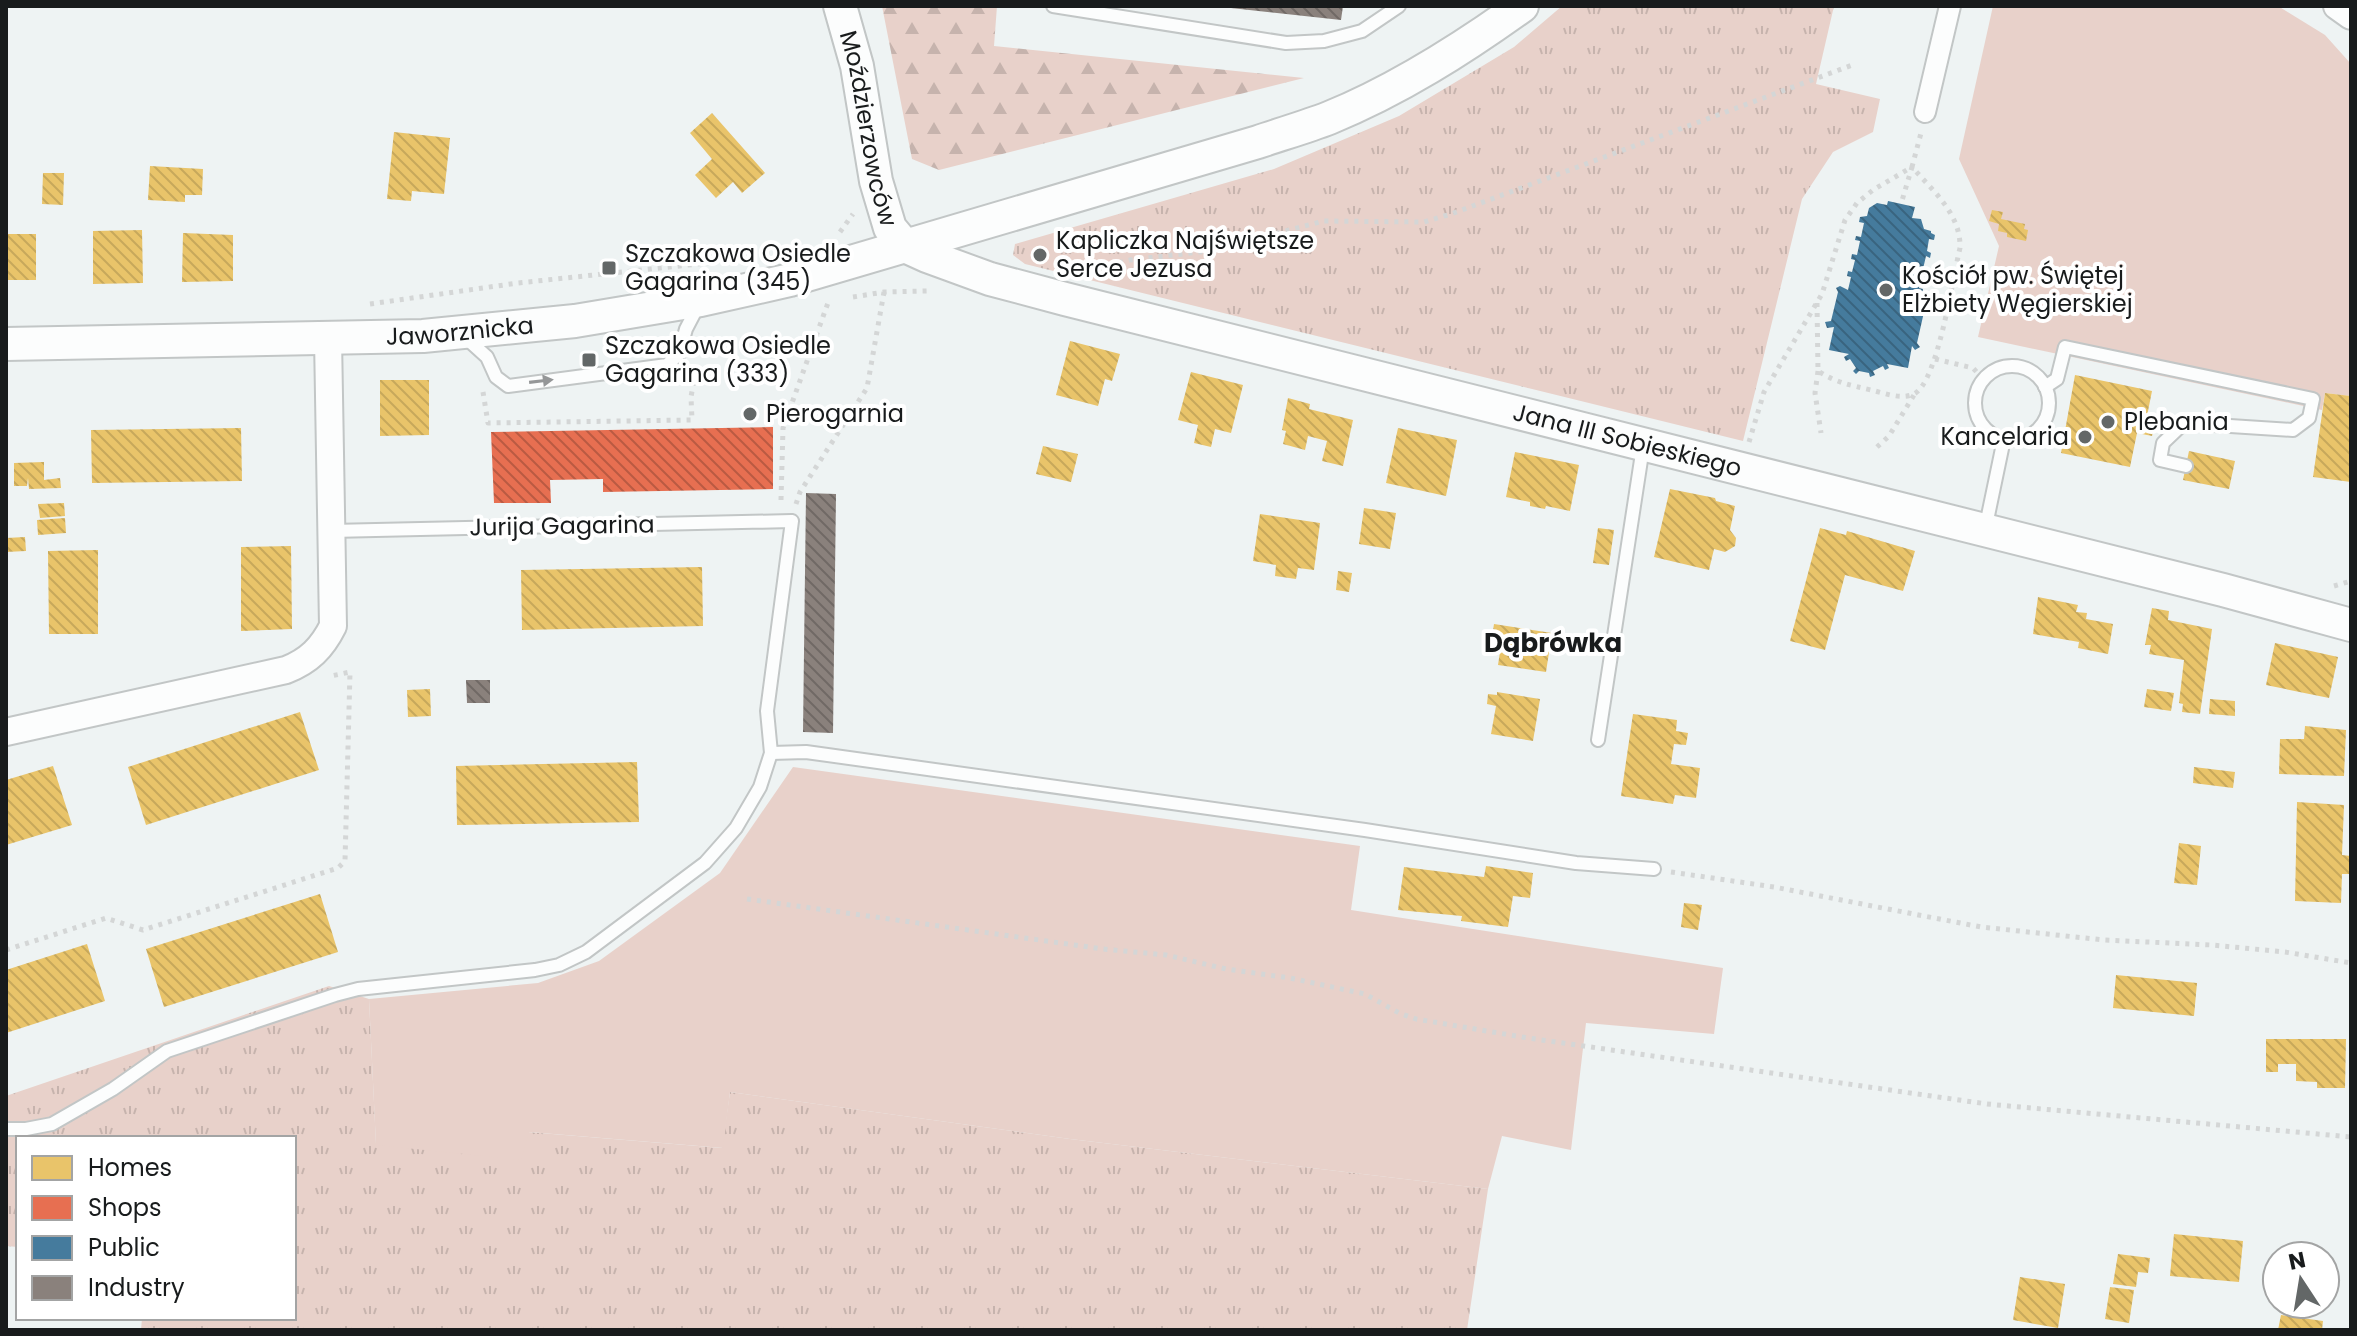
<svg xmlns="http://www.w3.org/2000/svg" width="2357" height="1336" viewBox="0 0 2357 1336" font-family="Poppins,sans-serif">
  <defs>
    <pattern id="grass-tufts" width="24" height="20" patternUnits="userSpaceOnUse" patternTransform="scale(2)"><rect width="24" height="20" fill="#e8d1ca"/><path d="M3 7l-1-3M5 7V3M7 7l1-3M15 17l-1-3M17 17v-4M19 17l1-3" fill="none" stroke="#c6b3ad"/></pattern>
    <pattern id="forest-firs" width="22" height="20" patternUnits="userSpaceOnUse" patternTransform="scale(2)"><rect width="22" height="20" fill="#e8d1ca"/><path d="M5 1l3.5 6h-7zM16 11l3.5 6h-7z" fill="#c6b3ad"/></pattern>
    <pattern id="homes-back-hatch" width="6" height="6" patternUnits="userSpaceOnUse" patternTransform="scale(2)"><rect width="6" height="6" fill="#e9c46a"/><path d="M-1 5l2 2M0 0l6 6M5-1l2 2" fill="none" stroke="#c7a85b"/></pattern>
    <pattern id="shops-back-hatch" width="6" height="6" patternUnits="userSpaceOnUse" patternTransform="scale(2)"><rect width="6" height="6" fill="#e76f51"/><path d="M-1 5l2 2M0 0l6 6M5-1l2 2" fill="none" stroke="#ba5a42"/></pattern>
    <pattern id="public-back-hatch" width="6" height="6" patternUnits="userSpaceOnUse" patternTransform="scale(2)"><rect width="6" height="6" fill="#457b9d"/><path d="M-1 5l2 2M0 0l6 6M5-1l2 2" fill="none" stroke="#39647f"/></pattern>
    <pattern id="industry-back-hatch" width="6" height="6" patternUnits="userSpaceOnUse" patternTransform="scale(2)"><rect width="6" height="6" fill="#8a817c"/><path d="M-1 5l2 2M0 0l6 6M5-1l2 2" fill="none" stroke="#706965"/></pattern>
  </defs>
  <rect width="100%" height="100%" fill="#eef3f3"/>
  <!-- grass -->
  <g fill="url(#grass-tufts)">
    <polygon points="1562,6 1834,6 1816,84 1880,99 1873,132 1833,152 1802,199 1743,441 1025,264 1013,255 1015,244 1274,169 1399,116 1514,47"/>
    <polygon points="329,986 369,999 376,1144 528,1132 722,1148 730,1092 1070,1139 1488,1189 1467,1330 141,1330 142,1318 294,1318 294,1138 18,1138 18,1247 6,1246 6,1096"/>
  </g>
  <!-- forest -->
  <polygon fill="url(#forest-firs)" points="882,6 997,6 994,46 1304,78 939,170 912,159"/>
  <!-- garden -->
  <g fill="#e8d1ca">
    <polygon points="1993,6 2278,6 2325,35 2351,64 2351,396 2325,393 2322,410 1978,337 1999,246 1959,159"/>
    <polygon points="793,767 1360,846 1351,910 1723,968 1714,1034 1586,1023 1571,1150 1502,1136 1488,1189 1070,1139 730,1092 723,1148 529,1132 521,1160 376,1145 369,999 538,983 599,961 720,873"/>
  </g>
  <!-- homes -->
  <g fill="url(#homes-back-hatch)">
    <polygon points="712,113 765,173 742,193 733,182 716,198 695,175 712,159 690,133"/>
    <polygon points="394,132 450,138 444,194 412,191 411,201 387,199"/>
    <polygon points="150,166 203,169 202,195 185,195 185,202 148,200"/>
    <polygon points="43,173 64,173 63,205 42,204"/>
    <polygon points="1992,210 2003,212 2001,219 2025,224 2024,229 2028,230 2026,241 2007,237 2007,233 1998,231 1999,224 1989,221"/>
    <polygon points="142,230 143,283 93,284 93,231"/>
    <polygon points="183,233 233,235 233,281 182,282"/>
    <rect x="6" y="234" width="30" height="46"/>
    <polygon points="1070,341 1120,354 1112,381 1105,379 1098,406 1056,395"/>
    <polygon points="1191,372 1243,385 1231,433 1215,429 1211,447 1194,443 1198,425 1178,420"/>
    <polygon points="2075,375 2152,391 2146,421 2155,423 2152,436 2137,433 2130,467 2061,453"/>
    <polygon points="380,380 429,380 429,435 380,436"/>
    <polygon points="2325,393 2351,396 2351,482 2313,477"/>
    <polygon points="1288,398 1310,404 1309,409 1353,420 1343,466 1322,461 1327,441 1308,436 1305,450 1283,444 1286,431 1282,430"/>
    <polygon points="241,428 242,481 92,483 91,430"/>
    <polygon points="1398,428 1457,440 1446,496 1386,483"/>
    <polygon points="1043,446 1078,454 1071,482 1036,474"/>
    <polygon points="2189,451 2235,461 2229,489 2183,480"/>
    <polygon points="1515,452 1579,465 1570,511 1546,506 1545,509 1530,506 1530,502 1506,497"/>
    <polygon points="44,462 44,480 60,478 61,488 29,489 28,478 27,486 14,486 14,463"/>
    <polygon points="1670,489 1715,498 1716,501 1735,506 1730,530 1736,538 1735,546 1725,552 1714,549 1709,570 1654,557"/>
    <polygon points="64,503 65,516 40,518 38,504"/>
    <polygon points="1364,508 1396,513 1390,549 1359,544"/>
    <polygon points="1260,514 1320,523 1314,570 1298,568 1296,579 1275,576 1276,565 1253,561"/>
    <polygon points="65,518 66,533 38,535 37,520"/>
    <polygon points="1598,528 1614,530 1609,565 1593,563"/>
    <polygon points="1820,528 1846,535 1847,531 1915,551 1903,591 1845,575 1825,650 1790,641"/>
    <polygon points="25,537 26,551 6,552 6,538"/>
    <polygon points="291,546 292,629 241,631 241,547"/>
    <polygon points="98,550 98,634 49,634 48,551"/>
    <polygon points="702,567 703,626 522,630 521,570"/>
    <polygon points="1338,571 1352,573 1349,592 1336,590"/>
    <polygon points="2038,597 2078,605 2076,612 2087,613 2086,619 2113,624 2108,654 2078,648 2079,642 2033,634"/>
    <polygon points="2152,608 2169,611 2168,620 2212,629 2200,714 2182,712 2183,704 2179,703 2184,660 2149,654 2151,645 2145,645"/>
    <polygon points="1494,624 1552,633 1546,672 1498,665 1501,645 1491,643"/>
    <polygon points="2275,643 2338,657 2329,698 2266,685"/>
    <polygon points="430,689 431,716 408,717 407,690"/>
    <polygon points="2147,689 2174,693 2171,711 2144,707"/>
    <polygon points="1497,692 1540,699 1533,741 1491,734 1496,706 1487,704 1488,694 1497,695"/>
    <polygon points="2210,699 2235,701 2235,716 2209,714"/>
    <polygon points="300,712 319,770 146,825 128,767"/>
    <polygon points="1633,714 1677,720 1676,731 1688,733 1686,745 1674,744 1671,764 1700,768 1696,798 1675,795 1673,804 1621,796"/>
    <polygon points="2305,726 2346,730 2344,776 2279,774 2280,739 2304,739"/>
    <polygon points="637,762 639,822 457,825 456,766"/>
    <polygon points="53,766 72,825 6,845 6,780"/>
    <polygon points="2194,767 2235,772 2233,788 2193,783"/>
    <polygon points="2297,802 2344,805 2342,855 2351,856 2351,874 2342,874 2341,903 2295,901"/>
    <polygon points="2179,843 2201,846 2197,885 2174,883"/>
    <polygon points="1486,866 1533,873 1530,898 1513,896 1508,927 1461,921 1462,916 1398,910 1404,867 1484,877"/>
    <polygon points="320,894 338,952 164,1007 146,949"/>
    <polygon points="1684,903 1702,905 1698,930 1681,927"/>
    <polygon points="87,944 105,1001 6,1033 6,970"/>
    <polygon points="2116,975 2197,983 2194,1016 2113,1008"/>
    <polygon points="2266,1039 2346,1039 2345,1088 2317,1088 2317,1082 2296,1081 2296,1064 2278,1064 2278,1072 2266,1072"/>
    <polygon points="2174,1234 2243,1241 2239,1282 2170,1276"/>
    <polygon points="2118,1254 2150,1258 2148,1273 2138,1272 2136,1287 2113,1284"/>
    <polygon points="2020,1277 2065,1284 2058,1328 2013,1320"/>
    <polygon points="2110,1287 2134,1290 2129,1323 2105,1319"/>
    <polygon points="2281,1315 2323,1321 2322,1330 2278,1330"/>
  </g>
  <!-- shops -->
  <polygon fill="url(#shops-back-hatch)" points="773,427 773,489 603,492 603,479 550,480 551,503 494,503 491,432"/>
  <!-- public -->
  <polygon fill="url(#public-back-hatch)" points="1888,201 1915,207 1912,218 1921,219 1924,229 1931,231 1931,233 1935,235 1934,240 1929,239 1927,251 1931,253 1930,258 1926,256 1923,269 1927,270 1925,276 1921,275 1919,288 1923,289 1922,294 1917,293 1914,305 1922,308 1926,306 1929,309 1924,312 1917,343 1920,347 1915,350 1912,346 1908,368 1887,364 1889,368 1885,370 1883,366 1873,371 1875,375 1870,377 1869,373 1859,371 1856,374 1853,371 1856,368 1850,359 1846,361 1844,357 1849,354 1829,350 1834,327 1827,328 1825,322 1831,321 1838,292 1836,288 1840,286 1848,290 1851,277 1847,276 1848,271 1852,272 1855,260 1851,259 1852,254 1857,255 1860,241 1855,240 1856,236 1861,237 1864,223 1859,222 1860,217 1867,216 1869,208 1877,203 1887,205"/>
  <!-- industry -->
  <g fill="url(#industry-back-hatch)">
    <polygon points="1231,6 1343,6 1341,20 1231,8"/>
    <polygon points="806,493 836,494 833,733 803,732"/>
    <polygon points="466,680 490,680 490,703 467,703"/>
  </g>
  <g fill="none" stroke-linecap="round" stroke-linejoin="round">
    <!-- service casing -->
    <g stroke="#c2c6c6" stroke-width="16">
      <g id="service">
        <polyline points="1053,6 1286,43 1324,41 1362,31 1399,6"/>
        <polyline points="466,338 487,357 496,377 508,386 667,365 679,354 686,329 698,306"/>
        <circle cx="2012" cy="403" r="37"/>
        <polyline points="2045,387 2057,379 2065,347 2313,399 2309,418 2293,430 2184,423 2163,443 2160,460 2186,466"/>
        <polyline points="1985,530 2004,439"/>
        <polyline points="1598,740 1643,447"/>
        <polyline points="771,753 806,752 1365,830 1576,863 1654,869"/>
        <polyline points="6,1129 26,1129 52,1124 113,1089 167,1051 335,995 358,989 535,970 559,965 586,952 705,863 736,828 760,787 771,753 767,711 792,521 331,531"/>
      </g>
    </g>
    <!-- pedestrian casing -->
    <g stroke="#c2c6c6" stroke-width="24">
      <polyline id="pedestrian" points="1925,112 1950,6"/>
    </g>
    <!-- minor casing -->
    <g stroke="#c2c6c6" stroke-width="30">
      <g id="minor">
        <polyline points="2337,6 2351,16"/>
        <path d="M6 732 286 670C309 661 322 648 333 626L328 338"/>
      </g>
    </g>
    <!-- tertiary casing -->
    <g stroke="#c2c6c6" stroke-width="36">
      <g id="tertiary">
        <path id="s1" d="M840 6 857 66 876 181 890 228 905 246 927 256 990 279 1065 299 2223 590 2351 625"/>
        <path id="s2" d="M6 344 423 336 575 321 701 300 790 280 1258 142C1281 134 1306 127 1329 118 1398 90 1462 49 1522 6"/>
      </g>
    </g>
    <!-- path -->
    <g stroke="#d4d6d6" stroke-width="5" stroke-dasharray="4 6" stroke-linecap="butt">
      <polyline points="840,232 853,214"/>
      <polyline points="1091,273 1106,266 1130,260 1208,251 1324,221 1424,222 1451,214 1855,64"/>
      <polyline points="853,297 884,292 927,291"/>
      <path d="M1817 303 1818 371C1837 383 1850 385 1871 390 1884 393 1901 400 1914 394 1938 382 1953 276 1960 248 1961 214 1933 191 1912 167L1901 204"/>
      <polyline points="370,304 518,283 717,262"/>
      <polyline points="1935,359 1973,368 1983,379"/>
      <polyline points="1818,371 1815,393 1821,433"/>
      <polyline points="483,392 488,423 692,420 691,397 696,368"/>
      <polyline points="1749,442 1764,392 1822,294 1845,220 1857,203 1873,190 1912,167 1921,133"/>
      <polyline points="1877,447 1889,436 1914,395"/>
      <polyline points="781,500 783,428 829,300"/>
      <polyline points="796,504 800,492 867,388 884,292"/>
      <polyline points="2334,586 2351,581"/>
      <polyline points="1671,872 1774,887 1981,927 2104,940 2212,945 2285,952 2351,963"/>
      <polyline points="747,899 1103,949 1166,955 1226,969 1290,978 1365,994 1399,1013 1416,1019 1528,1038 1987,1104 2351,1137"/>
      <polyline points="6,950 106,918 143,930 338,868 345,861 350,672 331,676"/>
    </g>
    <!-- service -->
    <use href="#service" stroke="#fcfdfd" stroke-width="12"/>
    <!-- pedestrian -->
    <use href="#pedestrian" stroke="#fcfdfd" stroke-width="20"/>
    <!-- minor -->
    <use href="#minor" stroke="#fcfdfd" stroke-width="26"/>
    <!-- tertiary -->
    <use href="#tertiary" stroke="#fcfdfd" stroke-width="32"/>
  </g>
  <!-- one-way arrows -->
  <defs><path id="oneway-solid" d="M-6-.8H1V-3.2L6.5 0L1 3.2V.8H-6Z" transform="scale(2)"/></defs>
  <use fill="#959798" href="#oneway-solid" transform="translate(541 381) rotate(-7)"/>
  <!-- markers -->
  <g fill="#636767" stroke="#fff" stroke-width="3">
    <circle cx="1040" cy="255" r="8"/>
    <rect x="601" y="260" width="16" height="16" rx="4"/>
    <circle cx="1886" cy="290" r="8"/>
    <rect x="581" y="352" width="16" height="16" rx="4"/>
    <circle cx="750" cy="414" r="8"/>
    <circle cx="2108" cy="422" r="8"/>
    <circle cx="2085" cy="437" r="8"/>
  </g>
  <g text-anchor="middle" stroke-width="8" stroke-linejoin="round" paint-order="stroke">
    <!-- street labels -->
    <g font-size="24" fill="#181b1c" stroke="#fff">
      <text dy="8" stroke="none"><textPath href="#s1" startOffset="126">Moździerzowców</textPath></text>
      <text dy="8" stroke="none"><textPath href="#s2" startOffset="454">Jaworznicka</textPath></text>
      <text dy="8" stroke="none"><textPath href="#s1" startOffset="1000">Jana III Sobieskiego</textPath></text>
      <text transform="translate(562 526) rotate(-1)" y="8">Jurija Gagarina</text>
    </g>
    <!-- poi labels -->
    <g font-size="24" fill="#181b1c" stroke="#fff" text-anchor="start">
      <text x="1056" y="249">Kapliczka Najświętsze<tspan x="1056" dy="28">Serce Jezusa</tspan></text>
      <text x="625" y="262">Szczakowa Osiedle<tspan x="625" dy="28">Gagarina (345)</tspan></text>
      <text x="1902" y="284">Kościół pw. Świętej<tspan x="1902" dy="28">Elżbiety Węgierskiej</tspan></text>
      <text x="605" y="354">Szczakowa Osiedle<tspan x="605" dy="28">Gagarina (333)</tspan></text>
      <text x="766" y="422">Pierogarnia</text>
      <text x="2124" y="430">Plebania</text>
      <text x="2069" y="445" text-anchor="end">Kancelaria</text>
    </g>
    <!-- neighbourhood labels -->
    <g font-size="26" font-weight="bold" fill="#181b1c" stroke="#fff">
      <text x="1553" y="652">Dąbrówka</text>
    </g>
  </g>
  <!-- border -->
  <rect width="2357" height="1336" fill="none" stroke="#181b1c" stroke-width="16"/>
  <!-- legend -->
  <rect x="16" y="1136" width="280" height="184" fill="#ffffff" stroke="#a3a4a4" stroke-width="2"/>
  <rect x="32" y="1156" width="40" height="24" fill="#e9c46a" stroke="#a3a4a4" stroke-width="2"/>
  <text x="88" y="1176" font-size="24" fill="#181b1c">Homes</text>
  <rect x="32" y="1196" width="40" height="24" fill="#e76f51" stroke="#a3a4a4" stroke-width="2"/>
  <text x="88" y="1216" font-size="24" fill="#181b1c">Shops</text>
  <rect x="32" y="1236" width="40" height="24" fill="#457b9d" stroke="#a3a4a4" stroke-width="2"/>
  <text x="88" y="1256" font-size="24" fill="#181b1c">Public</text>
  <rect x="32" y="1276" width="40" height="24" fill="#8a817c" stroke="#a3a4a4" stroke-width="2"/>
  <text x="88" y="1296" font-size="24" fill="#181b1c">Industry</text>
  <!-- north arrow -->
  <g transform="translate(2301 1280) rotate(348)"><circle r="38" fill="#ffffff" stroke="#a3a4a4" stroke-width="2"/>
  <path d="M0-6L14 30L0 20L-14 30Z" fill="#636767"/>
  <text y="-12" font-size="22" font-weight="bold" text-anchor="middle" fill="#181b1c">N</text>
  </g>
</svg>
